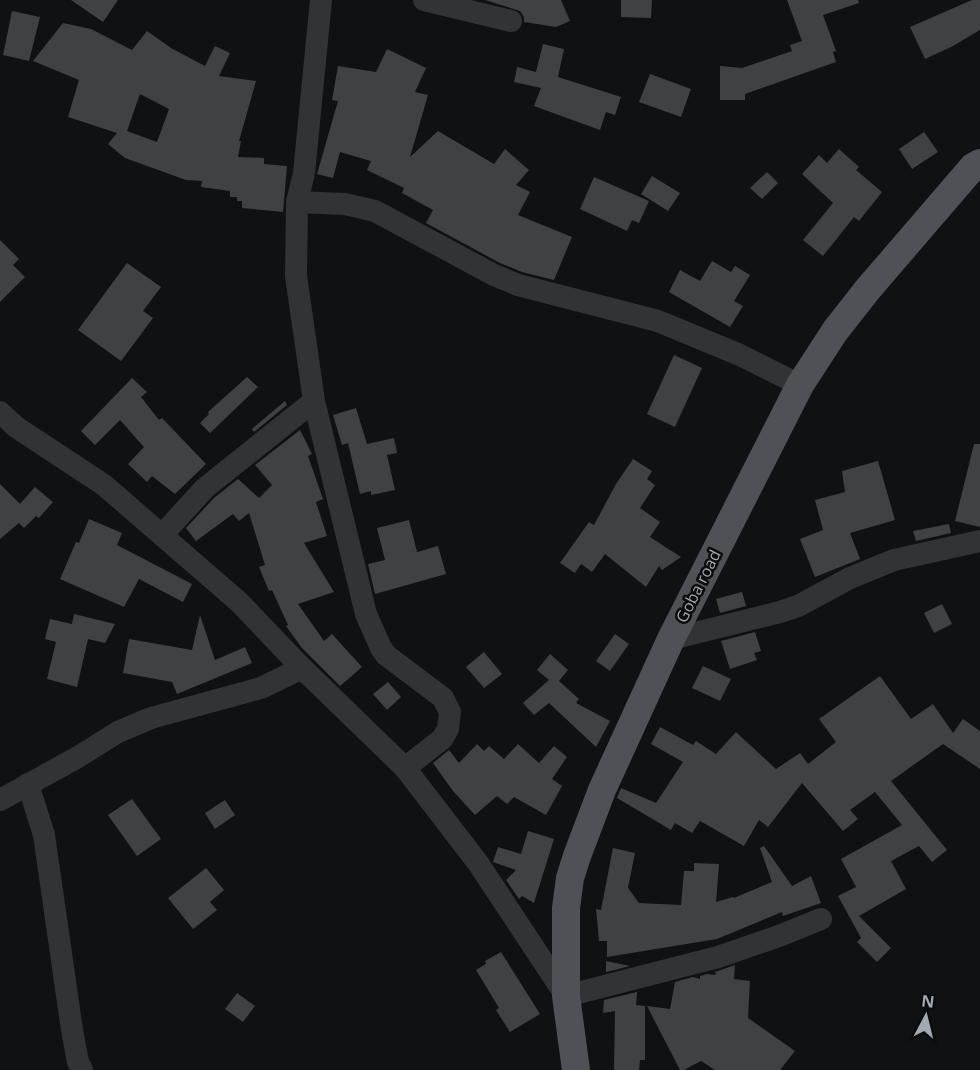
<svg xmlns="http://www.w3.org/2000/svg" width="980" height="1070" viewBox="0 0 980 1070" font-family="'Open Sans',sans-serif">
  <rect width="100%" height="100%" fill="#101112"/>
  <!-- building -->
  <g fill="#404145" fill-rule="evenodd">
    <polygon points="71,0 118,0 103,22"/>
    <polygon points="485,0 561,0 570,21 556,27 524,22 524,17 520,11"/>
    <polygon points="621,0 652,0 651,18 621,17"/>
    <polygon points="787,0 858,0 859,3 823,15 836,51 833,52 836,62 745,94 745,100 720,100 720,66 742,68 792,51 790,45 802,41"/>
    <polygon points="972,0 980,0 980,30 953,46 925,59 910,27"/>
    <polygon points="12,11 40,17 29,61 3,55"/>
    <path d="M63 23 91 29 132 50 147 31 171 48 205 66 215 46 230 53 219 76 256 81 239 141H241L238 157 264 158V164L287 166 283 212 242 208V201H237V197H230V191L201 187 202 181 186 180 125 158 108 144 117 133 68 117 79 80 33 61ZM140 94 169 109 157 142 127 131Z"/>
    <polygon points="543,44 564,49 558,77 621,97 615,115 606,112 600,130 534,106 541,88 514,82 517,67 536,72"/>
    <polygon points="387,49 426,68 415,92 428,95 410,157 438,131 494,164 505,149 529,170 516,185 530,192 518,215 572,237 554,280 522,272 500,263 426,223 433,210 402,193 404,188 367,170 371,161 340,152 333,178 317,174 338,101 332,100 338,66 376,72"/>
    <polygon points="650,74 691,89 681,117 639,102"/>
    <polygon points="924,132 938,152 912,169 899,149"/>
    <polygon points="839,149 859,167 856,170 882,192 859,221 854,217 823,256 803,240 833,203 802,174 819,155 827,163"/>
    <polygon points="767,172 778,183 762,199 750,188"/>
    <polygon points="652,176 680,193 668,211 641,194"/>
    <polygon points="594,177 649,201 639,223 632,220 627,231 580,209"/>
    <polygon points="0,240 19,259 13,265 25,277 0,302"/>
    <polygon points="712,261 731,272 735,266 750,275 734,301 743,306 730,327 669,292 680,270 700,281"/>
    <polygon points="127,263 161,287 143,311 153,318 121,361 78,330"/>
    <polygon points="674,355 702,368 675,427 647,414"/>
    <polygon points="247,377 258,387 210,433 200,423 209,414 208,412"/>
    <polygon points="132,378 147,392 141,397 159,420 162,418 206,464 175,494 152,476 147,482 128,464 144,447 120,420 95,445 81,431"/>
    <polygon points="285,401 287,405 254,432 252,429"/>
    <polygon points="356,408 367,444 394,438 397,453 387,455 395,490 371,495 371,491 360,494 348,443 342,445 333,415"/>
    <polygon points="300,430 312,454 308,456 323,499 316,502 327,536 304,543 334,592 298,604 324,641 332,634 362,667 340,686 302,648 286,626 288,625 272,590 269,591 259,567 265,565 249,513 239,521 233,514 196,541 186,528 214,498 238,479 259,498 272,485 255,465"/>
    <polygon points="974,444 980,444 980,527 955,521"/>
    <polygon points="633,459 652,471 647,479 655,485 640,508 660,522 650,537 681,557 662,570 659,566 646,587 605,554 592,572 581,564 575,573 560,563 589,522 594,525 616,484"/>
    <polygon points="878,461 895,520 850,533 860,559 815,577 800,539 823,530 815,500 845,492 842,471"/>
    <polygon points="0,484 20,504 35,487 53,502 39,518 36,516 24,528 19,523 0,539"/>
    <polygon points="89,519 122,533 117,545 192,584 183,602 139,579 124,607 60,579 76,542 79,543"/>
    <polygon points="409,520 417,552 438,546 446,574 375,594 368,564 385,560 377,528"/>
    <polygon points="949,524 951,533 916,541 913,531"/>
    <polygon points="742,592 746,606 720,613 716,599"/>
    <polygon points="942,604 952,624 934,633 924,613"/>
    <polygon points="74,614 115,624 105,643 88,639 77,687 47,679 56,642 45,639 50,619 72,624"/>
    <polygon points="200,615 215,660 245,647 252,663 177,694 172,682 123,673 129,639 192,650"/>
    <polygon points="755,632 761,651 754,653 757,660 730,669 721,641"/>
    <polygon points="615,634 629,644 610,671 596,661"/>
    <polygon points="484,652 502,674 484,688 466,667"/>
    <polygon points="550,654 568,670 559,681 579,699 576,703 610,721 596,747 549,703 534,715 523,703 549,680 537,670"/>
    <polygon points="703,666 731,679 720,701 692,688"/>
    <polygon points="880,676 911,719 933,704 953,733 963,719 980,731 980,769 943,744 891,781 947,850 932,862 919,846 891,861 906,889 859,916 891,948 877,962 857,942 861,938 838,896 856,887 841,859 902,825 875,792 850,810 858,819 843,831 802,783 768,827 759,820 744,846 700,821 692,833 675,823 671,830 617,798 621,788 656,803 683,762 651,744 660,727 693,745 696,741 716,754 736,732 776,769 800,753 808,764 836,742 819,719"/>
    <polygon points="388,682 401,697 387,710 373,694"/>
    <polygon points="477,744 484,751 489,746 504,759 518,744 539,763 554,746 567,757 552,779 562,786 546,815 514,797 507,804 497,796 475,815 453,791 433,763 449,750 459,763"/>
    <polygon points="132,799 161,839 137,856 108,815"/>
    <polygon points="225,800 235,815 215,829 205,813"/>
    <polygon points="528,831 554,839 534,903 522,896 519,899 506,880 516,870 493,862 498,847 521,854"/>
    <polygon points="764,846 792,886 811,876 821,903 783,916 782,912 717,939 607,957 607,941 599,941 596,909 601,910 613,848 635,853 628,888 639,903 681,905 684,871 694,871 694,863 719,864 716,902 733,897 734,898 772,882 760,848"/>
    <polygon points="206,868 224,890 210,902 217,910 193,929 168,898"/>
    <polygon points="501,952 540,1014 510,1032 496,1010 499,1008 476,970 486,964 485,961"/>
    <polygon points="606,961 630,966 606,972"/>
    <polygon points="735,965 734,979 750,981 748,1018 795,1051 780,1070 715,1070 701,1061 684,1070 680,1070 647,1006 670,1009 675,982 693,977 700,979 700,976 707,974 716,975 715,972"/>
    <polygon points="637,992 636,1005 645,1006 645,1060 640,1060 639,1070 614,1070 615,1011 603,1013 604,1000"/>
    <polygon points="237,993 255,1006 243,1022 225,1009"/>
  </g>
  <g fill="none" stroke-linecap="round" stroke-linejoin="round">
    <!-- minor -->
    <g stroke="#323336" stroke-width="22">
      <polyline points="321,0 304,173 297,202 296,276 314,401 366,614 381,648 386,655 443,698 450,712 448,729 442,739 405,768"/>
      <polyline points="424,0 511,21"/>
      <polyline points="297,202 345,204 375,211 494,275 518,285 658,321 740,355 800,385"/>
      <polyline points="0,412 16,427 104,485 239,602 302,668 405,768 478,863 566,996 718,957 779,936 821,919"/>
      <polyline points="162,535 205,488 314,401"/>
      <polyline points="671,639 780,612 798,606 850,578 894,560 980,541"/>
      <polyline points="28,784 44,835 72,1030 78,1062 82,1070"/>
      <polyline points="0,800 78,757 118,732 151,718 261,688 302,668"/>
    </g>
    <!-- major -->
    <polyline stroke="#4e5155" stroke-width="28" points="576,1070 566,996 566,908 570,878 577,856 602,790 671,639 800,385 835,331 868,289 973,167 980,163"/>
  </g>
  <g text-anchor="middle" stroke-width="5" stroke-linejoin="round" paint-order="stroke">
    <!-- street labels -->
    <g font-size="16" fill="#a3a9b1" stroke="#0b0c0d">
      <text transform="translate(698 586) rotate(-63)" y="6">Goba road</text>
    </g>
  </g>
  <!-- north arrow -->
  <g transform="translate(926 1016) rotate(7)" stroke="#0b0c0d" stroke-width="4.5" paint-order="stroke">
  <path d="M0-4.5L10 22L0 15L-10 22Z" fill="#a3a9b1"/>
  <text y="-9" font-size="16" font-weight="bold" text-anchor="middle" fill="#a3a9b1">N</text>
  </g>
</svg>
